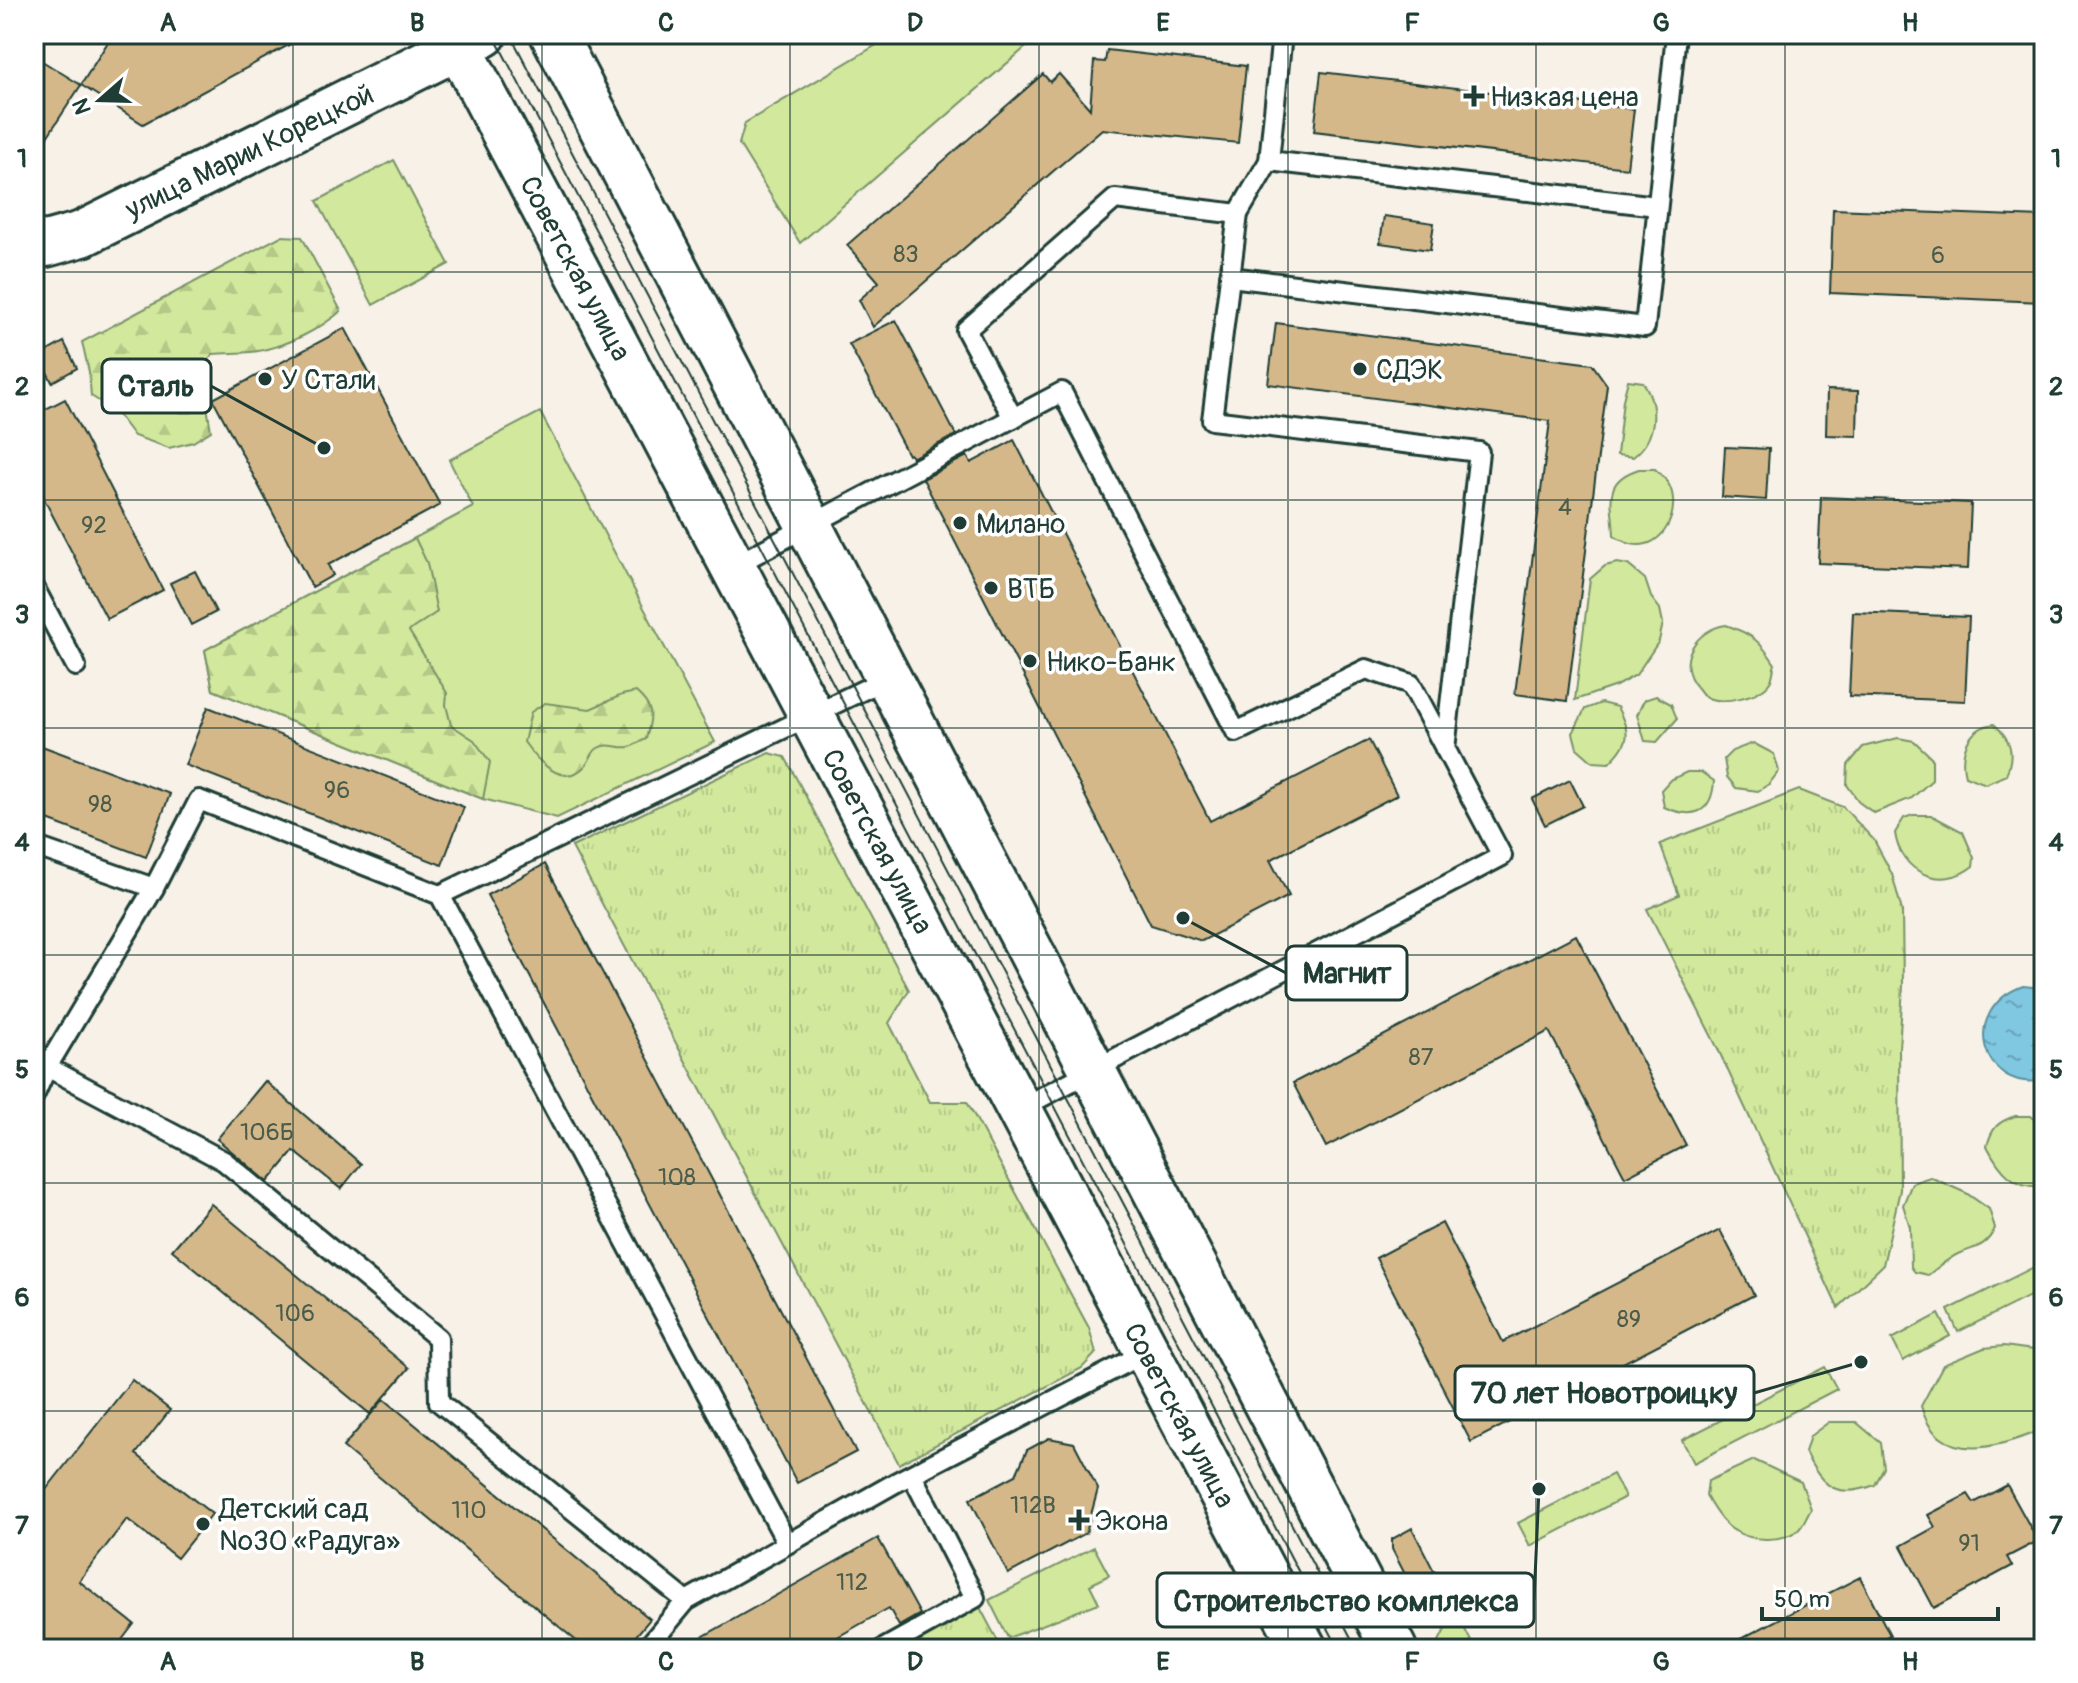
<svg xmlns="http://www.w3.org/2000/svg" width="2078" height="1683" viewBox="0 0 2078 1683" font-family="Pangolin,sans-serif">
  <defs>
    <pattern id="forest-firs" width="22" height="20" patternUnits="userSpaceOnUse" patternTransform="scale(2)"><rect width="22" height="20" fill="#d2e89d"/><path d="M5 1l3.5 6h-7zM16 11l3.5 6h-7z" fill="#b4c888"/></pattern>
    <pattern id="park-tufts" width="24" height="20" patternUnits="userSpaceOnUse" patternTransform="scale(2)"><rect width="24" height="20" fill="#d2e89d"/><path d="M3 7l-1-3M5 7V3M7 7l1-3M15 17l-1-3M17 17v-4M19 17l1-3" fill="none" stroke="#b4c888"/></pattern>
    <pattern id="water-ripples" width="26" height="14" patternUnits="userSpaceOnUse" patternTransform="scale(2)"><rect width="26" height="14" fill="#80c7e1"/><path d="M2 4q2-2 4 0t4 0M15 11q2-2 4 0t4 0" fill="none" stroke="#68a3b7"/></pattern>
  </defs>
  <rect width="100%" height="100%" fill="#f7f1e8"/>
  <filter id="ink" filterUnits="userSpaceOnUse"><feTurbulence type="fractalNoise" baseFrequency=".0125" numOctaves="2"/><feDisplacementMap in="SourceGraphic" scale="16" xChannelSelector="R" yChannelSelector="G"/><feConvolveMatrix kernelMatrix="1 2 1 2 8 2 1 2 1" color-interpolation-filters="sRGB"/></filter>
  <g filter="url(#ink)">
    <!-- grass -->
    <g fill="#d2e89d" stroke="#789268" stroke-width="2">
      <polygon points="895,34 1041,34 800,243 739,144 745,123"/>
      <polygon points="394,160 449,264 373,305 317,201"/>
      <path d="M1628 380 1643 382C1659 406 1657 439 1633 457L1617 455 1623 400Z"/>
      <polygon points="540,412 715,742 557,818 483,799 213,690 205,650 473,507 449,460"/>
      <path d="M1639 469H1655C1659 473 1665 478 1668 483 1683 508 1664 552 1631 544 1626 543 1619 539 1614 536 1613 503 1601 481 1639 469Z"/>
      <polygon points="1617,563 1628,565 1645,579 1651,597 1660,609 1663,623 1659,641 1636,675 1616,686 1575,700 1590,579 1605,566"/>
      <path d="M1726 625C1752 634 1760 641 1775 664 1773 669 1773 678 1770 682 1760 697 1721 705 1706 697 1702 695 1700 690 1697 687 1674 661 1697 629 1726 625Z"/>
      <polygon points="1656,696 1671,704 1677,719 1657,742 1645,741 1637,715 1644,700"/>
      <path d="M1601 703 1617 707C1631 733 1631 742 1609 763L1593 762 1577 748 1573 733 1585 709Z"/>
      <path d="M1994 724C2011 739 2015 753 2006 775L1986 784 1965 776C1959 752 1968 728 1994 724Z"/>
      <polygon points="1898,738 1914,741 1932,758 1932,780 1912,798 1874,813 1860,803 1847,785 1848,765 1863,747"/>
      <polygon points="1753,743 1774,754 1779,771 1769,784 1758,791 1736,788 1727,777 1724,759 1732,751"/>
      <path d="M1687 772H1701L1714 781C1712 815 1692 819 1664 807L1661 790 1670 780Z"/>
      <path d="M1913 815H1931L1963 832 1974 858 1973 866C1941 892 1900 872 1895 833L1904 818Z"/>
      <path d="M2015 1116H2031L2044 1127V1186C2014 1189 2000 1171 1987 1146 1992 1128 1997 1122 2015 1116Z"/>
      <path d="M1930 1177 1966 1193 1989 1209 1995 1228C1987 1246 1977 1247 1960 1253 1948 1258 1938 1268 1928 1275L1915 1272 1911 1267 1910 1227 1903 1205 1912 1183Z"/>
      <polygon points="2044,1262 2044,1289 1958,1332 1948,1310"/>
      <polygon points="1939,1314 1950,1336 1903,1361 1892,1339"/>
      <path d="M2004 1346 2033 1350 2044 1357V1429C2001 1447 1938 1468 1921 1406L1943 1365 1984 1348Z"/>
      <polygon points="1825,1367 1837,1389 1694,1463 1682,1440"/>
      <path d="M1829 1422H1856L1881 1443 1884 1468 1875 1485C1837 1499 1822 1488 1805 1452L1810 1436Z"/>
      <path d="M1754 1460 1801 1482 1811 1509C1807 1516 1803 1527 1797 1531 1781 1542 1751 1541 1735 1531 1722 1524 1713 1509 1706 1496L1708 1481Z"/>
      <polygon points="1613,1474 1625,1497 1530,1546 1518,1523"/>
      <polygon points="1094,1547 1109,1575 1090,1585 1099,1603 1008,1638 989,1600"/>
      <polygon points="1455,1610 1475,1649 1435,1649"/>
    </g>
    <!-- forest -->
    <g fill="url(#forest-firs)" stroke="#789268" stroke-width="2">
      <path d="M281 236 302 237 341 311C320 329 291 344 263 350 248 354 229 352 213 354L196 374 206 400 211 431 193 442 169 448 134 436 115 411 91 396 89 372 82 342Z"/>
      <polygon points="415,538 427,563 437,612 409,631 447,693 446,705 451,725 474,740 490,762 483,799 213,690 205,650"/>
      <path d="M636 692C655 709 652 716 646 739 641 741 634 746 629 747 619 749 608 742 598 748 591 752 590 762 584 767 562 789 536 759 524 742L531 712 545 703 590 709 622 695Z"/>
    </g>
    <!-- park -->
    <g fill="url(#park-tufts)" stroke="#789268" stroke-width="2">
      <polygon points="769,753 785,757 909,990 889,1023 930,1102 967,1102 1089,1328 1096,1353 1082,1368 899,1464 572,847"/>
      <polygon points="1799,790 1843,807 1874,840 1892,874 1902,911 1903,986 1899,1049 1900,1190 1883,1265 1838,1308 1717,1047 1647,909 1679,895 1660,844"/>
      <polygon points="975,1598 1002,1649 883,1649"/>
    </g>
    <!-- water -->
    <path fill="url(#water-ripples)" stroke="#59909c" stroke-width="2" d="M2023 986 2044 988V1080C1981 1093 1958 1010 2023 986Z"/>
    <!-- building -->
    <g fill="#d5b88a" stroke="#1f3d34" stroke-width="2">
      <polygon points="113,34 309,34 143,124 81,85"/>
      <polygon points="1107,50 1246,66 1238,143 1102,129 873,327 859,300 879,282 847,245 1043,74 1050,82 1059,74 1090,109 1094,61 1105,62"/>
      <polygon points="34,56 81,85 34,157"/>
      <polygon points="1321,72 1634,109 1627,168 1314,131"/>
      <polygon points="1833,209 2044,217 2044,302 1830,293"/>
      <polygon points="1384,216 1434,223 1430,250 1380,243"/>
      <polygon points="896,320 956,435 912,458 910,454 908,455 849,344"/>
      <polygon points="1276,323 1592,364 1607,385 1567,701 1515,694 1550,421 1268,384"/>
      <polygon points="345,328 440,505 328,565 333,575 312,587 213,399"/>
      <polygon points="64,342 77,368 52,382 39,356"/>
      <polygon points="1827,390 1858,391 1857,436 1826,435"/>
      <polygon points="65,399 163,590 107,619 34,480 34,415"/>
      <polygon points="1014,440 1210,821 1369,740 1397,795 1270,860 1289,896 1202,941 1151,925 923,479 967,456 971,463"/>
      <polygon points="1725,447 1769,449 1766,500 1722,497"/>
      <polygon points="1821,497 1971,503 1968,569 1818,563"/>
      <polygon points="195,571 216,612 191,625 170,583"/>
      <polygon points="1853,612 1969,617 1965,701 1849,696"/>
      <polygon points="208,707 464,807 442,865 185,765"/>
      <polygon points="34,743 170,794 146,857 34,815"/>
      <polygon points="1570,780 1583,806 1545,825 1532,799"/>
      <polygon points="545,864 856,1452 797,1483 487,895"/>
      <polygon points="1576,935 1686,1145 1625,1177 1549,1031 1326,1147 1293,1083"/>
      <polygon points="265,1081 361,1164 341,1189 294,1151 268,1182 217,1139"/>
      <polygon points="211,1204 409,1368 370,1414 172,1250"/>
      <polygon points="1442,1223 1503,1342 1720,1230 1754,1295 1471,1442 1376,1258"/>
      <polygon points="132,1380 170,1410 136,1454 212,1514 177,1558 127,1519 79,1581 134,1624 115,1649 48,1649 34,1638 34,1505"/>
      <polygon points="384,1399 650,1619 625,1649 586,1649 343,1447"/>
      <polygon points="1049,1438 1074,1443 1098,1489 1086,1533 1008,1574 970,1499 1016,1475 1027,1450"/>
      <polygon points="2007,1485 2038,1541 2007,1557 2012,1566 1934,1608 1901,1546 1935,1527 1928,1515 1968,1494 1974,1503"/>
      <polygon points="1412,1528 1435,1573 1411,1586 1392,1549 1392,1539"/>
      <polygon points="878,1538 920,1614 899,1626 889,1608 816,1649 681,1649"/>
      <polygon points="1860,1577 1890,1635 1863,1649 1721,1649"/>
    </g>
    <g fill="none" stroke-linecap="round" stroke-linejoin="round">
      <!-- lane casing -->
      <g stroke="#1f3d34" stroke-width="24">
        <g id="lane">
          <polyline points="1282,34 1269,161 1238,214 1212,420 1479,452 1445,749"/>
          <polyline points="1269,161 1657,206"/>
          <polyline points="1230,277 1645,327 1676,34"/>
          <polyline points="1013,418 966,330 1115,199 1238,214"/>
          <polyline points="733,566 1062,392 1236,732 1366,669 1411,684 1502,856 1019,1109"/>
          <polyline points="34,587 76,666"/>
          <polyline points="34,846 154,888"/>
          <polyline points="440,895 888,678"/>
          <polyline points="47,1067 224,1161 438,1338 439,1402 686,1601"/>
          <polyline points="34,1096 47,1067 154,888 199,800 440,895 787,1543"/>
          <polyline points="646,1649 686,1601 895,1483 1147,1352"/>
          <polyline points="883,1649 975,1598 912,1475"/>
        </g>
      </g>
      <!-- secondary casing -->
      <g stroke="#1f3d34" stroke-width="50">
        <g id="secondary">
          <polyline points="452,34 1304,1649"/>
          <polyline points="553,34 1394,1649"/>
          <polyline points="34,242 46,244 82,234 484,34"/>
        </g>
      </g>
      <!-- lane -->
      <use href="#lane" stroke="#fff" stroke-width="18"/>
      <!-- secondary -->
      <use href="#secondary" stroke="#fff" stroke-width="44"/>
      <!-- tram -->
      <g stroke="#1f3d34" stroke-width="2">
        <polyline points="493,34 1339,1649"/>
        <polyline points="510,34 1357,1649"/>
      </g>
    </g>
  </g>
  <!-- grid -->
  <path fill="none" stroke="#1f3d34" stroke-width="2" stroke-opacity="0.55" d="M293 34V1649M542 34V1649M790 34V1649M1039 34V1649M1288 34V1649M1536 34V1649M1785 34V1649M34 272H2044M34 500H2044M34 728H2044M34 955H2044M34 1183H2044M34 1411H2044"/>
  <!-- markers -->
  <g fill="#1f3d34" stroke="#fff" stroke-width="3">
    <path d="M1470 84h8v8h8v8h-8v8h-8v-8h-8v-8h8z"/>
    <circle cx="1360" cy="369" r="8"/>
    <circle cx="265" cy="379" r="8"/>
    <circle cx="960" cy="523" r="8"/>
    <circle cx="991" cy="588" r="8"/>
    <circle cx="1030" cy="661" r="8"/>
    <path d="M1075 1508h8v8h8v8h-8v8h-8v-8h-8v-8h8z"/>
    <circle cx="203" cy="1524" r="8"/>
  </g>
  <g text-anchor="middle" stroke-width="7" stroke-linejoin="round" paint-order="stroke">
    <!-- number labels -->
    <g font-size="24" fill="#4c5c4a">
      <text x="906" y="262">83</text>
      <text x="1938" y="263">6</text>
      <text x="1565" y="515">4</text>
      <text x="94" y="533">92</text>
      <text x="337" y="798">96</text>
      <text x="100" y="812">98</text>
      <text x="1421" y="1065">87</text>
      <text x="267" y="1140">106Б</text>
      <text x="677" y="1185">108</text>
      <text x="295" y="1321">106</text>
      <text x="1629" y="1327">89</text>
      <text x="1033" y="1513">112В</text>
      <text x="469" y="1518">110</text>
      <text x="1969" y="1551">91</text>
      <text x="852" y="1590">112</text>
    </g>
    <!-- poi labels -->
    <g font-size="28" fill="#1f3d34" stroke="#fff" text-anchor="start">
      <text x="1490" y="106">Низкая цена</text>
      <text x="1376" y="379">СДЭК</text>
      <text x="281" y="389">У Стали</text>
      <text x="976" y="533">Милано</text>
      <text x="1007" y="598">ВТБ</text>
      <text x="1046" y="671">Нико-Банк</text>
      <text x="219" y="1518">Детский сад<tspan x="219" dy="32">№30 «Радуга»</tspan></text>
      <text x="1095" y="1530">Экона</text>
    </g>
    <!-- street labels -->
    <g font-size="28" fill="#1f3d34" stroke="#fff">
      <text transform="translate(249 151) rotate(-26)" y="10">улица Марии Корецкой</text>
      <text transform="translate(576 268) rotate(62)" y="10">Советская улица</text>
      <text transform="translate(878 841) rotate(62)" y="10">Советская улица</text>
      <text transform="translate(1180 1415) rotate(62)" y="10">Советская улица</text>
    </g>
  </g>
  <!-- callouts -->
  <path fill="none" stroke="#1f3d34" stroke-width="3" d="M324 448L211 386M1183 918L1286 973M1861 1362L1754 1393M1539 1489L1534 1600"/>
  <g fill="#1f3d34" stroke="#fff" stroke-width="3">
    <circle cx="324" cy="448" r="8"/>
    <circle cx="1183" cy="918" r="8"/>
    <circle cx="1861" cy="1362" r="8"/>
    <circle cx="1539" cy="1489" r="8"/>
  </g>
  <g fill="#fff" stroke="#1f3d34" stroke-width="3">
    <rect x="102" y="359" width="109" height="54" rx="8"/>
    <rect x="1286" y="946" width="121" height="54" rx="8"/>
    <rect x="1455" y="1366" width="299" height="54" rx="8"/>
    <rect x="1157" y="1573" width="377" height="54" rx="8"/>
  </g>
  <g font-size="30" text-anchor="middle" font-weight="bold" fill="#1f3d34">
    <text x="156" y="396">Сталь</text>
    <text x="1347" y="983">Магнит</text>
    <text x="1604" y="1403">70 лет Новотроицку</text>
    <text x="1346" y="1611">Строительство комплекса</text>
  </g>
  <!-- margin -->
  <rect width="2078" height="1683" fill="none" stroke="#fff" stroke-width="88"/>
  <!-- north arrow -->
  <g transform="translate(100 100) rotate(250)" stroke="#ffffff" stroke-width="6" paint-order="stroke">
  <path d="M0-6L14 30L0 20L-14 30Z" fill="#1f3d34"/>
  <text y="-12" font-size="22" font-weight="bold" text-anchor="middle" fill="#1f3d34">N</text>
  </g>
  <!-- scale -->
  <path d="M1762 1607v12h236v-12" fill="none" stroke="#1f3d34" stroke-width="4"/>
  <text x="1774" y="1607" font-size="24" fill="#1f3d34" stroke="#ffffff" stroke-width="6" paint-order="stroke">50 m</text>
  <rect x="44" y="44" width="1990" height="1595" fill="none" stroke="#1f3d34" stroke-width="3"/>
  <g font-size="26" text-anchor="middle" font-weight="bold" fill="#1f3d34">
    <text x="168" y="31">A</text>
    <text x="417" y="31">B</text>
    <text x="666" y="31">C</text>
    <text x="915" y="31">D</text>
    <text x="1163" y="31">E</text>
    <text x="1412" y="31">F</text>
    <text x="1661" y="31">G</text>
    <text x="1910" y="31">H</text>
    <text x="22" y="167">1</text>
    <text x="2056" y="167">1</text>
    <text x="22" y="395">2</text>
    <text x="2056" y="395">2</text>
    <text x="22" y="623">3</text>
    <text x="2056" y="623">3</text>
    <text x="22" y="851">4</text>
    <text x="2056" y="851">4</text>
    <text x="22" y="1078">5</text>
    <text x="2056" y="1078">5</text>
    <text x="22" y="1306">6</text>
    <text x="2056" y="1306">6</text>
    <text x="22" y="1534">7</text>
    <text x="2056" y="1534">7</text>
    <text x="168" y="1670">A</text>
    <text x="417" y="1670">B</text>
    <text x="666" y="1670">C</text>
    <text x="915" y="1670">D</text>
    <text x="1163" y="1670">E</text>
    <text x="1412" y="1670">F</text>
    <text x="1661" y="1670">G</text>
    <text x="1910" y="1670">H</text>
  </g>
</svg>
